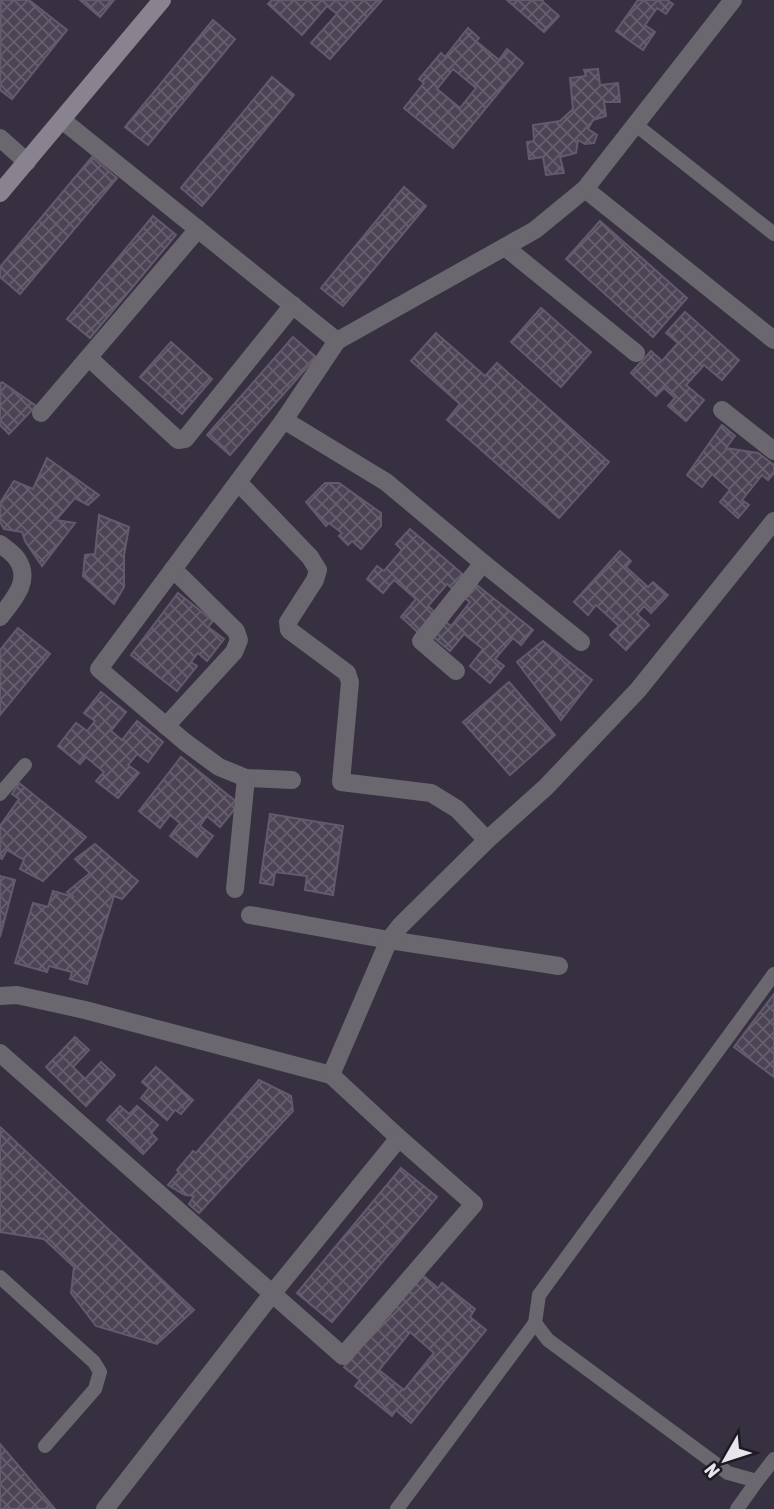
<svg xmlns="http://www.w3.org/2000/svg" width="774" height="1509" viewBox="0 0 774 1509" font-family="'Asap Condensed',sans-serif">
  <defs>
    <pattern id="building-cross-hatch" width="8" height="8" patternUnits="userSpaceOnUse" patternTransform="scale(1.75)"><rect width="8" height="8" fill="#4c4455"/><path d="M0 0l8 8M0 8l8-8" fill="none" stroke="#665f6e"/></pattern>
  </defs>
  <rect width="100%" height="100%" fill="#373040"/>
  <!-- building -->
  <g fill="url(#building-cross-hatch)" stroke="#635b6d" stroke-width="2" fill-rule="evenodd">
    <polygon points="1,0 29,0 67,30 12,99 0,90"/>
    <polygon points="80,0 114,0 100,17"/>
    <polygon points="272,0 345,0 348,2 350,0 382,0 330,59 311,43 337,14 327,6 302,35 268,4"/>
    <polygon points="507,0 543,0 542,1 559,16 544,32"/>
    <polygon points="638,0 667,0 673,4 666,14 657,8 645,25 655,32 643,50 616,31"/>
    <polygon points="213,20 235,39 148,145 125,127"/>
    <path d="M468 28 479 38 476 41 499 60 507 49 523 63 453 148 404 108 424 83 419 79 441 53 445 57ZM453 69 476 88 460 108 437 89Z"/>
    <polygon points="598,69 600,85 618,83 620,102 604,102 606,116 593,120 588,129 597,135 594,143 585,144 578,140 576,153 560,157 564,173 546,175 543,157 529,159 527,142 534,141 533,125 560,121 573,109 570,78 586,76 584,70"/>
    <polygon points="272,77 294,95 202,206 181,188"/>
    <polygon points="92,157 117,178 20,294 0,277 0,267"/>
    <polygon points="404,187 426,206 343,306 321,288"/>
    <polygon points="153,216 176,235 90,338 67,319"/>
    <polygon points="600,221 687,298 653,337 566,259"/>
    <polygon points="541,308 591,352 561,387 511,342"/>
    <polygon points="685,312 739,360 722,380 704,365 686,385 704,400 686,421 668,406 675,398 664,388 656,396 631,373 651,351 662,361 678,343 666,333"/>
    <polygon points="436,333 485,376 497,363 609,462 559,518 447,420 460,404 411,361"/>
    <polygon points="293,337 316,357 230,455 207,435"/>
    <polygon points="171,342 212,379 182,414 140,377"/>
    <polygon points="2,382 36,406 9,434 0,425 0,384"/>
    <polygon points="722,425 735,436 726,448 758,453 774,465 774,473 768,480 762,475 742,500 749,505 738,518 720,502 730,490 712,474 702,487 687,475"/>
    <polygon points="47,458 99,495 88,505 75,498 56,520 75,523 42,566 25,541 22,532 4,529 0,522 0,503 14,481 33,489"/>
    <polygon points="325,483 339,483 381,513 381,526 361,549 352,541 348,545 339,536 342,533 329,523 326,526 306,502"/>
    <polygon points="99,515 129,527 124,555 124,587 114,604 83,576 85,555 95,554"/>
    <polygon points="410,529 466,577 454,590 447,584 428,606 438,615 421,635 401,617 416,599 394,580 383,593 367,579 377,566 384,571 402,550 396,544"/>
    <polygon points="620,551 631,561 626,567 648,587 653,582 668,595 651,613 644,606 637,614 649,625 626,650 610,635 619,626 596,605 588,615 574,602"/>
    <polygon points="473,582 533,630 521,645 513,638 495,659 504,666 490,683 470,666 483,649 464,634 450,651 431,635 443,620 451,626 470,602 462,596"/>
    <polygon points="178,593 213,621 208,627 224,639 207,661 198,653 191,662 197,666 177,691 131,655"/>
    <polygon points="18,628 50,654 0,715 0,650"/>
    <polygon points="543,641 592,680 561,720 517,662"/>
    <polygon points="509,682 555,735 510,775 463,722"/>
    <polygon points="101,692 126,712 111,731 122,740 137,721 163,742 148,762 137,754 128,765 139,773 118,798 96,781 104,772 86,757 80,764 58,746 76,723 87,731 95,721 84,713"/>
    <polygon points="181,757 239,804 220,827 207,816 200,826 213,836 197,857 170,836 180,823 170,815 160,828 139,811"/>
    <polygon points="19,783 86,837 43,881 20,869 24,860 7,850 2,859 0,858 0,826 19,799 12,794"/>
    <polygon points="270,814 343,826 333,895 305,890 307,876 275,872 273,885 260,883"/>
    <polygon points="95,844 138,881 122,899 114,896 87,984 70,979 72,972 49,966 47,972 15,963 33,903 48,907 53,891 74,897 67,892 90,873 75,859"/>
    <polygon points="0,876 15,880 0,937"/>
    <polygon points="774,994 774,1077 734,1047"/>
    <polygon points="75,1037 89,1050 73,1067 85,1079 101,1062 115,1075 86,1106 46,1067"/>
    <polygon points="156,1067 193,1100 181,1114 175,1110 167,1120 141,1098 149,1088 142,1082"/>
    <polygon points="259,1080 291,1096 293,1111 199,1213 189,1204 194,1196 185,1195 168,1185 179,1172 177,1170 193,1151 196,1153"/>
    <polygon points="120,1106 129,1114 137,1106 158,1125 151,1133 157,1139 143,1154 107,1120"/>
    <polygon points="0,1127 194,1310 157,1344 96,1326 71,1293 74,1267 44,1239 0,1232"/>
    <polygon points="401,1168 437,1197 332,1322 297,1293"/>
    <path d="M420 1273 438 1288 442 1283 475 1309 470 1317 486 1330 411 1423 396 1410 392 1416 355 1386 360 1380 344 1367ZM410 1332 434 1353 404 1390 379 1370Z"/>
    <polygon points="0,1444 55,1509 0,1509"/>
  </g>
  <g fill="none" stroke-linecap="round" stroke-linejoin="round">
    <!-- lane -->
    <g stroke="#6b676f" stroke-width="14">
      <polyline points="636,125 774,234"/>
      <polyline points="0,794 25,765"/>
      <polyline points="774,974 539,1295 535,1323 548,1340 728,1473 757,1481 774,1459"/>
      <polyline points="0,1277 94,1362 100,1372 95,1389 45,1446"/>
      <polyline points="397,1509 535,1323"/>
      <polyline points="737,1509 757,1481"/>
    </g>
    <!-- street -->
    <g stroke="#6b676f" stroke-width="18">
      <polyline points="62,120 337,341"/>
      <polyline points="0,138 27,162"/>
      <polyline points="585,189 774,340"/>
      <polyline points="505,247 636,353"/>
      <polyline points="89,358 178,440 185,439 293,305"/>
      <polyline points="722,410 774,451"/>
      <polyline points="41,413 198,229"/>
      <polyline points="284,420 386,482 483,563 581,642"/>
      <polyline points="238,482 310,557 318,570 315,580 288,622 289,630 347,673 350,682 341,782 431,793 457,809 487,840"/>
      <path d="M0 544C5 548 13 553 17 559 32 581 13 600 0 617"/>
      <polyline points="456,671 421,641 483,563"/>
      <polyline points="166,726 234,652 239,640 236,631 173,569"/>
      <polyline points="292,780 246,778 219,767 185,742 99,669 284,420 337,341 535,230 585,189 733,0"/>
      <polyline points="235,889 246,778"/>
      <polyline points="250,915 389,940 559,966"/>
      <polyline points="0,996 17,995 85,1010 331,1075 399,1138 474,1204 343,1356 0,1053"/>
      <polyline points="331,1075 389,940 400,926 487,840 546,787 638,690 774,521"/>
      <polyline points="105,1509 272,1294 399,1138"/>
    </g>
    <!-- secondary -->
    <polyline stroke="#898390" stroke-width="18" points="0,193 162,0"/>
  </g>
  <!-- north arrow -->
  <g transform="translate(725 1460) rotate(231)" stroke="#1d1a21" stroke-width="5" paint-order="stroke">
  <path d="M0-5L12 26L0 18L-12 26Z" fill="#e9e5ef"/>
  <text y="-10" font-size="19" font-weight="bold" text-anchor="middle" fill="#e9e5ef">N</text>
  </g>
</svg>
